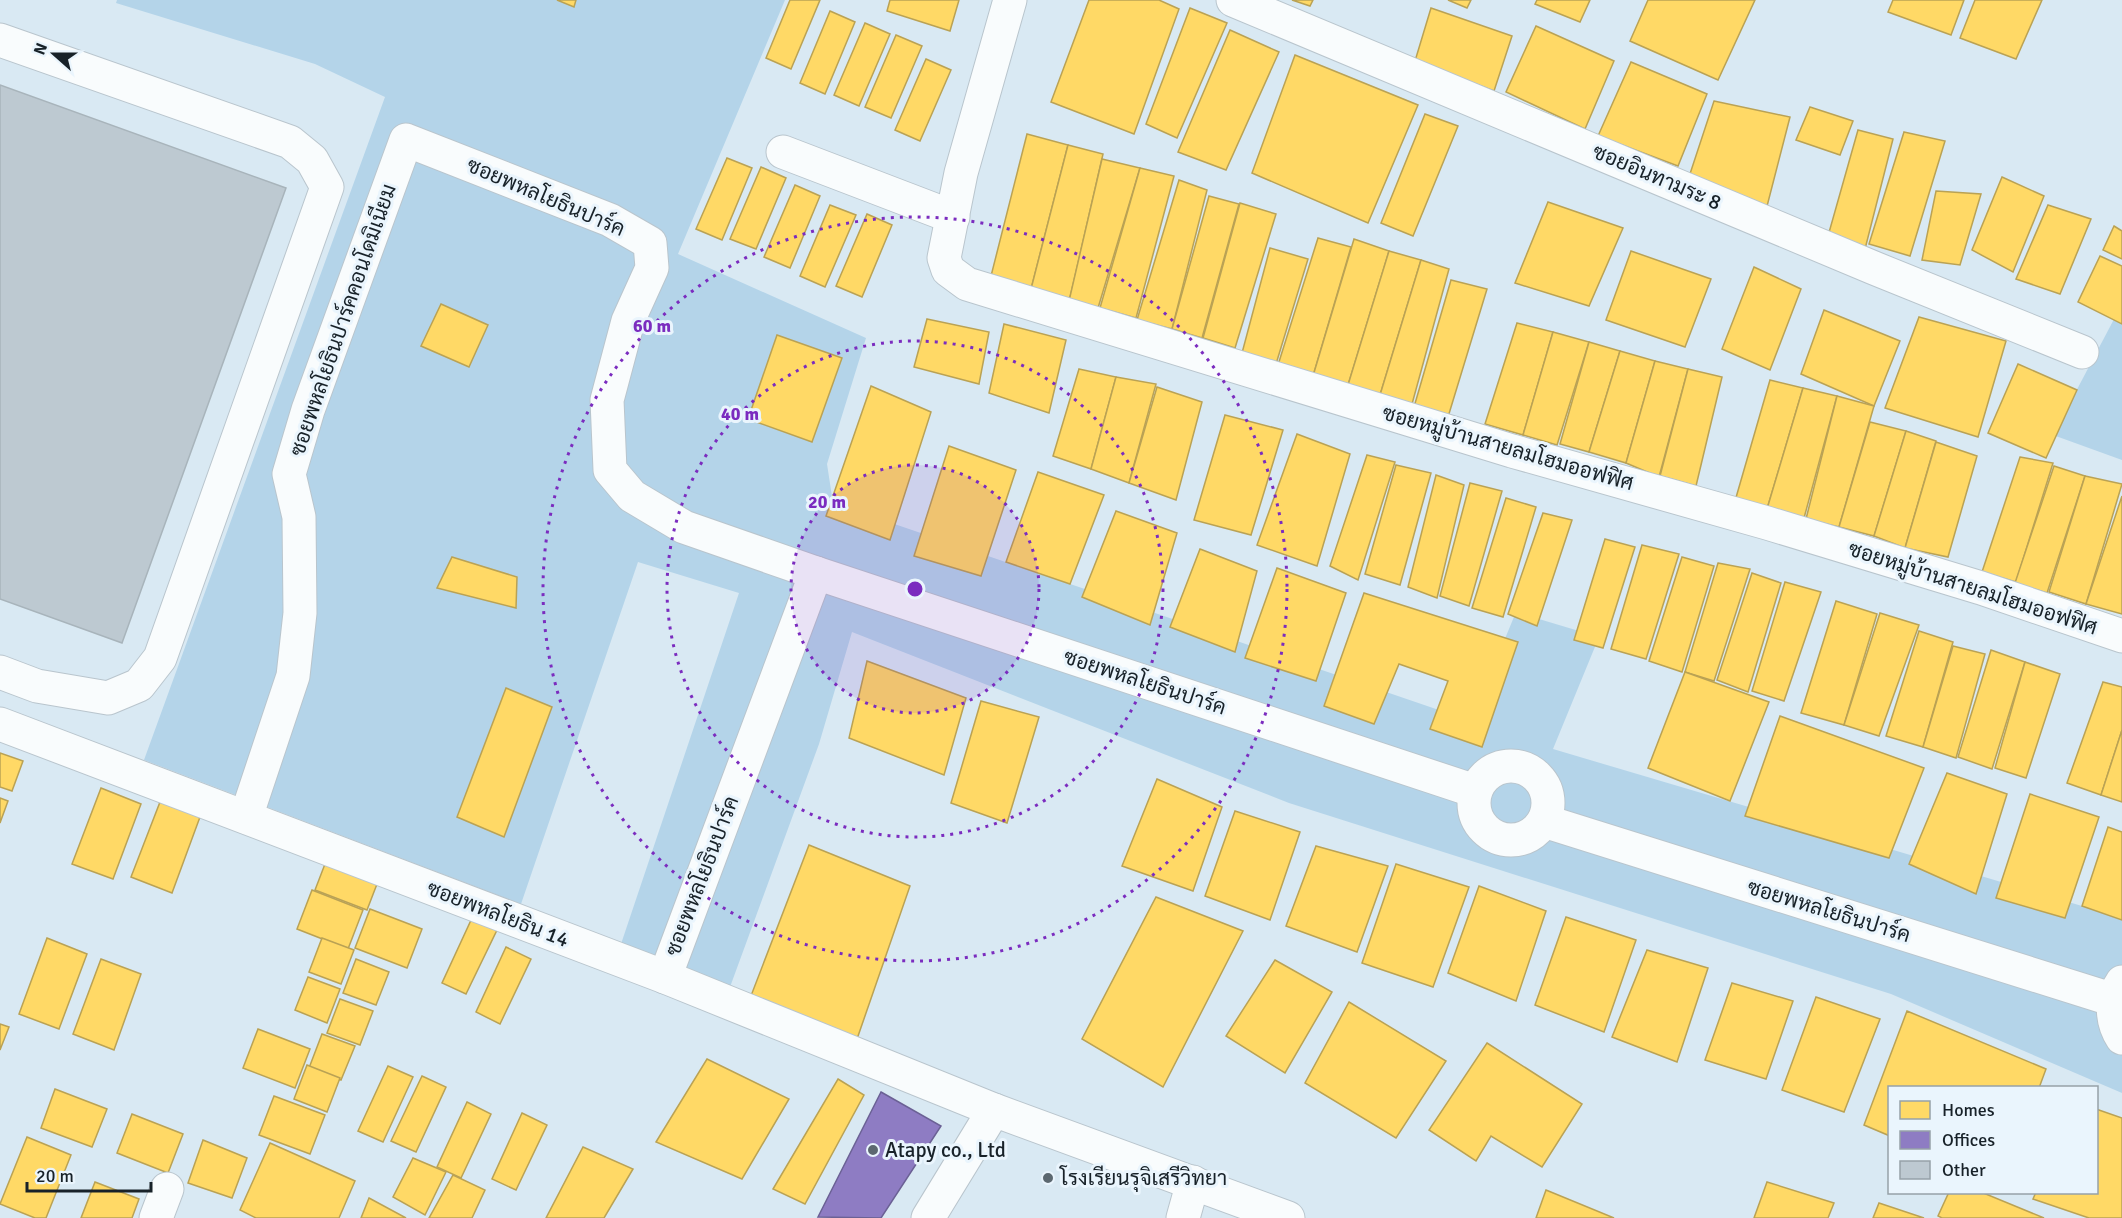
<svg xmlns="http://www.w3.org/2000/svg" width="2122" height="1218" viewBox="0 0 2122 1218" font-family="Signika,Sarabun,sans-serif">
  <rect width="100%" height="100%" fill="#d9e9f3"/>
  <!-- green -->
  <g fill="#b4d4e9">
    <polygon points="117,0 785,0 678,254 866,338 827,464 833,503 1471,721 1516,612 1599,637 1553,749 2082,906 2122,920 2122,1093 1891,994 1289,803 852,632 819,744 730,987 621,944 739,593 638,562 521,904 144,760 385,97 315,64 116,3"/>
    <polygon points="2122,304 2122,460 2053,435"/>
  </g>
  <!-- homes -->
  <g fill="#ffd966" stroke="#baa254" stroke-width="1.5">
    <polygon points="557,0 576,0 574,7"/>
    <polygon points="790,0 820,0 791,69 766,58"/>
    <polygon points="890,0 959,0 950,31 887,11"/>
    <polygon points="1089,0 1159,0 1179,9 1134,134 1051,102"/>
    <polygon points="1292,0 1313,0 1310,6"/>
    <polygon points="1448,0 1471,0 1467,8"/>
    <polygon points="1537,0 1590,0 1580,22 1535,4"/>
    <polygon points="1648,0 1755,0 1718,80 1630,41"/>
    <polygon points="1893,0 1964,0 1951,35 1888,12"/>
    <polygon points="1975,0 2042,0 2016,59 1960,38"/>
    <polygon points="1190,8 1227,23 1177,138 1146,124"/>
    <polygon points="1431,8 1512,36 1494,91 1415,61"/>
    <polygon points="830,11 855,22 825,94 800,83"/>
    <polygon points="865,23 890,34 859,106 834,95"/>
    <polygon points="1536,26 1614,61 1585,129 1506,92"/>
    <polygon points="1230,30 1279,52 1226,170 1178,152"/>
    <polygon points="896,35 922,46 891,118 865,107"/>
    <polygon points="1295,55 1418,105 1368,223 1252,173"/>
    <polygon points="926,59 951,70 920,141 895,130"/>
    <polygon points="1631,62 1707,94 1678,166 1598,136"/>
    <polygon points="1714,101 1790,117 1765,214 1685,189"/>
    <polygon points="1810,107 1853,121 1840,155 1796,140"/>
    <polygon points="1425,114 1458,126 1413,236 1381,223"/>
    <polygon points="1858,130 1893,139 1865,249 1828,236"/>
    <polygon points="1904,132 1945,141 1910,256 1869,244"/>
    <polygon points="1027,134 1068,145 1031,289 991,276"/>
    <polygon points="1068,145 1103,154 1069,302 1031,289"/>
    <polygon points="727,158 752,168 722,240 696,229"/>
    <polygon points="1102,159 1140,168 1098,308 1069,301"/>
    <polygon points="761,167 786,178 756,249 730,239"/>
    <polygon points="1140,168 1174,176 1136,318 1100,308"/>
    <polygon points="2002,177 2044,196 2013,272 1972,250"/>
    <polygon points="1179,180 1207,190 1172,329 1137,320"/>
    <polygon points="795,185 820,196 790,268 764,257"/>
    <polygon points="1936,191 1981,194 1960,265 1922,260"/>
    <polygon points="1209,196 1239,204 1202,338 1172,329"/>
    <polygon points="1548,202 1623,228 1589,306 1515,283"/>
    <polygon points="1240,203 1276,214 1235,348 1203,338"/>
    <polygon points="830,205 856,215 825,287 800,276"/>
    <polygon points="2048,205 2091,219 2060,294 2016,279"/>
    <polygon points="867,214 892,225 862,297 836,286"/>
    <polygon points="2114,226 2122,231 2122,259 2103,250"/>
    <polygon points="1318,238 1351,247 1313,376 1278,365"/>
    <polygon points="1354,239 1389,251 1348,385 1313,376"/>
    <polygon points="1270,248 1308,259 1276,364 1242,353"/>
    <polygon points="1389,251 1421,260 1380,395 1348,385"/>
    <polygon points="1631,251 1711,279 1685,347 1606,320"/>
    <polygon points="2100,256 2122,266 2122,324 2078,302"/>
    <polygon points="1421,260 1449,269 1412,404 1380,395"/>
    <polygon points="1754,267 1801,289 1770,370 1722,349"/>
    <polygon points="1451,280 1487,289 1448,417 1414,407"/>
    <polygon points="441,304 488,325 469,367 421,346"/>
    <polygon points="1824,310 1900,341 1874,406 1801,374"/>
    <polygon points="1919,317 2006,341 1978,437 1885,408"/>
    <polygon points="927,319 989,332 979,384 914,367"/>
    <polygon points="1517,323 1553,332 1523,435 1485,424"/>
    <polygon points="1004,324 1066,340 1049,413 989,393"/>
    <polygon points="1553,332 1589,342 1557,445 1523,435"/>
    <polygon points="777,335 842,358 812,442 748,419"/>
    <polygon points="1589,342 1620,351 1589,452 1560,444"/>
    <polygon points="1620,351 1655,361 1626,463 1589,452"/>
    <polygon points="1655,361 1688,369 1659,477 1626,463"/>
    <polygon points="2018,364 2077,390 2046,458 1988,433"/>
    <polygon points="1079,369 1116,377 1091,469 1053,456"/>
    <polygon points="1688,369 1722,377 1696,486 1660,476"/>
    <polygon points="1116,377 1156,384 1129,483 1091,469"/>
    <polygon points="1770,380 1803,388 1767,509 1735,501"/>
    <polygon points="871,386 931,412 890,540 826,516"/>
    <polygon points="1157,387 1202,402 1176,500 1129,483"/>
    <polygon points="1803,388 1837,396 1804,518 1767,509"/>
    <polygon points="1837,396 1874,406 1839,527 1806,519"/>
    <polygon points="1225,415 1283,430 1251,535 1194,520"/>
    <polygon points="1870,422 1906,431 1874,536 1839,527"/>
    <polygon points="1906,431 1936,441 1905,548 1874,536"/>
    <polygon points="1297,434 1350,454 1317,566 1257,545"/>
    <polygon points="1936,442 1977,456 1948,557 1905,548"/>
    <polygon points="949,446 1016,470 981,576 914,556"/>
    <polygon points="1367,455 1395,462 1358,580 1330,566"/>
    <polygon points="2020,457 2053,463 2016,582 1982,572"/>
    <polygon points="1396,465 1431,473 1400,585 1365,574"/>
    <polygon points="2054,466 2085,476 2047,593 2015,583"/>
    <polygon points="1038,472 1104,495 1070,584 1006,562"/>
    <polygon points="1436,475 1464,485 1437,598 1408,587"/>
    <polygon points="2085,476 2122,484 2086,604 2049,592"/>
    <polygon points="1470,483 1502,491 1469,606 1440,596"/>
    <polygon points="2122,496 2122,614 2086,604"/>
    <polygon points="1506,498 1536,507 1503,617 1472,608"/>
    <polygon points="1116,511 1177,533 1150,625 1082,597"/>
    <polygon points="1543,513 1572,520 1537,626 1508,614"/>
    <polygon points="1605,539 1635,547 1603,648 1574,640"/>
    <polygon points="1642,545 1679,554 1646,659 1611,649"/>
    <polygon points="1200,549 1257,571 1235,652 1170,627"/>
    <polygon points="452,557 517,577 516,608 437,588"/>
    <polygon points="1682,557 1714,566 1682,672 1649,661"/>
    <polygon points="1718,563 1750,569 1714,681 1685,672"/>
    <polygon points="1277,568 1346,593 1316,681 1245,658"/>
    <polygon points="1752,573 1781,583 1748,692 1717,680"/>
    <polygon points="1785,582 1821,592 1784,701 1752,691"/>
    <polygon points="1364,593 1518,642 1482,747 1430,729 1448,681 1399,664 1374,724 1324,706"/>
    <polygon points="1836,601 1877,614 1844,725 1801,713"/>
    <polygon points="1880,613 1919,625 1879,736 1844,725"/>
    <polygon points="1919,631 1953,642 1923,747 1886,736"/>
    <polygon points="1953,646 1985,654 1956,758 1923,747"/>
    <polygon points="1991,650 2025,662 1992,769 1958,757"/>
    <polygon points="867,661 966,698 944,775 849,738"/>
    <polygon points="2025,662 2060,674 2026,778 1995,768"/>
    <polygon points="1685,672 1769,702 1730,801 1648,768"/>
    <polygon points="2103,682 2122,687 2122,730 2101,795 2067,783"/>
    <polygon points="506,688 552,707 504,837 457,817"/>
    <polygon points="981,701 1039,717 1007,823 951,803"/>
    <polygon points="1780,716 1924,768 1889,858 1745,816"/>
    <polygon points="2122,730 2122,802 2101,795"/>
    <polygon points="0,753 23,761 12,791 0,787"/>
    <polygon points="1947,773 2007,794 1976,894 1909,864"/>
    <polygon points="1157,779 1222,807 1193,891 1122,866"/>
    <polygon points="101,788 141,804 113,879 72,864"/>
    <polygon points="2030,794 2099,817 2065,918 1996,898"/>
    <polygon points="0,798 8,801 0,823"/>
    <polygon points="160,802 200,817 172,893 131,877"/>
    <polygon points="1235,811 1300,832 1270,920 1205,896"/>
    <polygon points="2108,827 2122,832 2122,920 2082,906"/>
    <polygon points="809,845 910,886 857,1039 749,1001"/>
    <polygon points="1316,846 1388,866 1357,952 1286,926"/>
    <polygon points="330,851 382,871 367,910 315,890"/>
    <polygon points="1396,864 1469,887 1433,987 1362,963"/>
    <polygon points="1479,886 1546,911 1516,1001 1448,973"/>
    <polygon points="312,890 363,910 348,949 297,929"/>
    <polygon points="1156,897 1243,931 1163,1087 1082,1039"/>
    <polygon points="370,909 422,929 407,968 355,948"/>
    <polygon points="1566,917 1636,940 1604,1032 1535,1005"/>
    <polygon points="472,918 497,930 466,994 442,983"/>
    <polygon points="47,938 87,954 59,1029 19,1014"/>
    <polygon points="322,938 354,950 341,984 309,972"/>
    <polygon points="506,947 531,959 500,1024 476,1012"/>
    <polygon points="1647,950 1708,968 1677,1062 1612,1037"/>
    <polygon points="101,959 141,974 114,1050 73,1034"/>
    <polygon points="356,959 389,972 376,1005 343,993"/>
    <polygon points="1275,960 1332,992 1285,1073 1226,1036"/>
    <polygon points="308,977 340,989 327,1023 295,1010"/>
    <polygon points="1732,983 1793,1001 1766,1079 1705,1060"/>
    <polygon points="1816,997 1880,1019 1844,1112 1782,1090"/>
    <polygon points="340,999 373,1011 360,1045 327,1033"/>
    <polygon points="1349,1002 1446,1061 1396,1138 1305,1083"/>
    <polygon points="1907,1011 2046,1069 2039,1088 1890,1088 1890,1136 1864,1125"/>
    <polygon points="0,1024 9,1027 0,1050"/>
    <polygon points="258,1029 310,1049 295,1088 243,1068"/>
    <polygon points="322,1034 355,1046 341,1080 309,1068"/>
    <polygon points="1487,1043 1582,1104 1542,1167 1491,1136 1476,1161 1429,1130"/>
    <polygon points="707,1059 789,1099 742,1179 656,1142"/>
    <polygon points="307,1065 340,1078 327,1112 294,1099"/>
    <polygon points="388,1066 413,1077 383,1142 358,1131"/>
    <polygon points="422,1076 446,1087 416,1152 391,1141"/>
    <polygon points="838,1079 864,1095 805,1204 773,1189"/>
    <polygon points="55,1089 107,1109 92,1147 41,1128"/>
    <polygon points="274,1096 325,1115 310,1154 259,1135"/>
    <polygon points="467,1102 491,1114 461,1178 437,1167"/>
    <polygon points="2096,1109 2122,1118 2122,1218 2089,1218 2033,1199 2036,1192 2096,1192"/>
    <polygon points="522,1113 547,1125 516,1190 492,1179"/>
    <polygon points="132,1114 183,1134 168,1173 117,1153"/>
    <polygon points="27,1137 71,1155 46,1218 35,1218 0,1204"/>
    <polygon points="203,1140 247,1158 232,1198 188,1183"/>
    <polygon points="270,1143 355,1181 339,1218 256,1218 240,1210"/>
    <polygon points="583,1147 633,1169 604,1218 546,1218"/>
    <polygon points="413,1158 446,1172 425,1215 393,1197"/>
    <polygon points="453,1175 485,1190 472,1218 429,1218"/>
    <polygon points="95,1182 139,1199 132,1218 81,1218"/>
    <polygon points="1767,1182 1834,1203 1828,1218 1754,1218"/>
    <polygon points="1546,1190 1614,1218 1536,1218"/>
    <polygon points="1949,1192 1981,1192 2044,1218 1942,1218 1938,1216"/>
    <polygon points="369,1198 406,1218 361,1218"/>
    <polygon points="1879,1203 1924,1218 1873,1218"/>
  </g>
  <!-- offices -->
  <polygon fill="#8e7cc3" stroke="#6b6195" stroke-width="1.5" points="881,1092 941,1126 881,1218 818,1217"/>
  <!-- building -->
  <polygon fill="#bdc9d1" stroke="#a8b4bb" stroke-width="1.5" points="0,85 286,188 122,643 0,599"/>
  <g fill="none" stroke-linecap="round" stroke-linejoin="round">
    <!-- minor casing -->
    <g stroke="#b9c5cd" stroke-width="35">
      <g id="minor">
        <polyline points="1010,0 961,173 944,258 948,270 967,284 1512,451 1767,523 1981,588 2122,636"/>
        <polyline points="1233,0 1874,268 2082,352"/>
        <polyline points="0,40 290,142 312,160 327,187 160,658 139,685 108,698 37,686 0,672"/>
        <polyline points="783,152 953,217"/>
        <polyline points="0,724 665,977 994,1110 1288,1218"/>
        <circle cx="1511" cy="803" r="37"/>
        <polyline points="246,817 293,676 300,613 299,517 289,474 308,410 406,140 610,220 650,243 652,268 628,321 607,400 610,470 632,496 684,527 816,573 1475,791"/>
        <polyline points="1544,821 2114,1000"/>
        <polyline points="665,977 816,573"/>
        <path d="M2122 982C2110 999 2111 1021 2122 1038"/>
        <polyline points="156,1218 167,1189"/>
        <polyline points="928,1218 994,1110"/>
        <polyline points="1183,1218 1193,1182"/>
      </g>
    </g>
    <!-- minor -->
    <use href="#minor" stroke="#f9fcfd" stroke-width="33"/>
  </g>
  <!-- distance rings -->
  <circle cx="915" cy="589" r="124" fill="#7b2cbf" fill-opacity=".12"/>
  <g fill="none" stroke="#7b2cbf" stroke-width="3" stroke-dasharray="3 6">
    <circle cx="915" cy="589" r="124"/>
    <circle cx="915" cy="589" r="248"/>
    <circle cx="915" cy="589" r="372"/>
  </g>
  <!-- markers -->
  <g fill="#5c6870" stroke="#eaf5fd" stroke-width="2">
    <circle cx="873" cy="1150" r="6"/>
    <circle cx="1048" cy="1178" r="6"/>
  </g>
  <g text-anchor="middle" stroke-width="6" stroke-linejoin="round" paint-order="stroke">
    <!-- street labels -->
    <g font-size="21" fill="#182229" stroke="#eaf5fd">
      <text transform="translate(1657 177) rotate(23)" y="7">ซอยอินทามระ 8</text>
      <text transform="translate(546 197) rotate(23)" y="7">ซอยพหลโยธินปาร์ค</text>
      <text transform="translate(343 320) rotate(-71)" y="7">ซอยพหลโยธินปาร์คคอนโดมิเนียม</text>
      <text transform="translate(1508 448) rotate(16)" y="7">ซอยหมู่บ้านสายลมโฮมออฟฟิศ</text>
      <text transform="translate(1973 588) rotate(18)" y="7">ซอยหมู่บ้านสายลมโฮมออฟฟิศ</text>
      <text transform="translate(1145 682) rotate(18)" y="7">ซอยพหลโยธินปาร์ค</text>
      <text transform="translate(702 876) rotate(-69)" y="7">ซอยพหลโยธินปาร์ค</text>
      <text transform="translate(1829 911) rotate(17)" y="7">ซอยพหลโยธินปาร์ค</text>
      <text transform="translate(498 914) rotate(21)" y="7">ซอยพหลโยธิน 14</text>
    </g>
    <!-- poi labels -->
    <g font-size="21" fill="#182229" stroke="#eaf5fd" text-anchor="start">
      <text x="885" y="1157">Atapy co., Ltd</text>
      <text x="1060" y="1185">โรงเรียนรุจิเสรีวิทยา</text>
    </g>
  </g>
  <circle cx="915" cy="589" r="9" fill="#7b2cbf" stroke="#eaf5fd" stroke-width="3"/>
  <g font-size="18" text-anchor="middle" font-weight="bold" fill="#7b2cbf" stroke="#eaf5fd" stroke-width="6" stroke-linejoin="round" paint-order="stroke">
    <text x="652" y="332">60 m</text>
    <text x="740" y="420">40 m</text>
    <text x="827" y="508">20 m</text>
  </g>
  <!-- legend -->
  <rect x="1888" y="1086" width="210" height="108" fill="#eaf5fd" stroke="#96a1a8" stroke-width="1.5"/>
  <rect x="1900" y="1101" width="30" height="18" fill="#ffd966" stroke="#96a1a8" stroke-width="1.5"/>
  <text x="1942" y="1116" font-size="18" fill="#182229">Homes</text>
  <rect x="1900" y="1131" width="30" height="18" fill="#8e7cc3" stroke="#96a1a8" stroke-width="1.5"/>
  <text x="1942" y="1146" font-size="18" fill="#182229">Offices</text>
  <rect x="1900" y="1161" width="30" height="18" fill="#bdc9d1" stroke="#96a1a8" stroke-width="1.5"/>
  <text x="1942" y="1176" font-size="18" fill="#182229">Other</text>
  <!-- north arrow -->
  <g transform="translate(54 54) rotate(291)" stroke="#eaf5fd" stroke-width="4.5" paint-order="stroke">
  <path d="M0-4.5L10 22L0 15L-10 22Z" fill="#182229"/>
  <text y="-9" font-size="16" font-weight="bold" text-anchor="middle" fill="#182229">N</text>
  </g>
  <!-- scale -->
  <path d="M27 1182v9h124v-9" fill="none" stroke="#182229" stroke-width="3"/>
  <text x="36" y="1182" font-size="18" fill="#182229" stroke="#eaf5fd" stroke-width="4.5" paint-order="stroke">20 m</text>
</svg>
